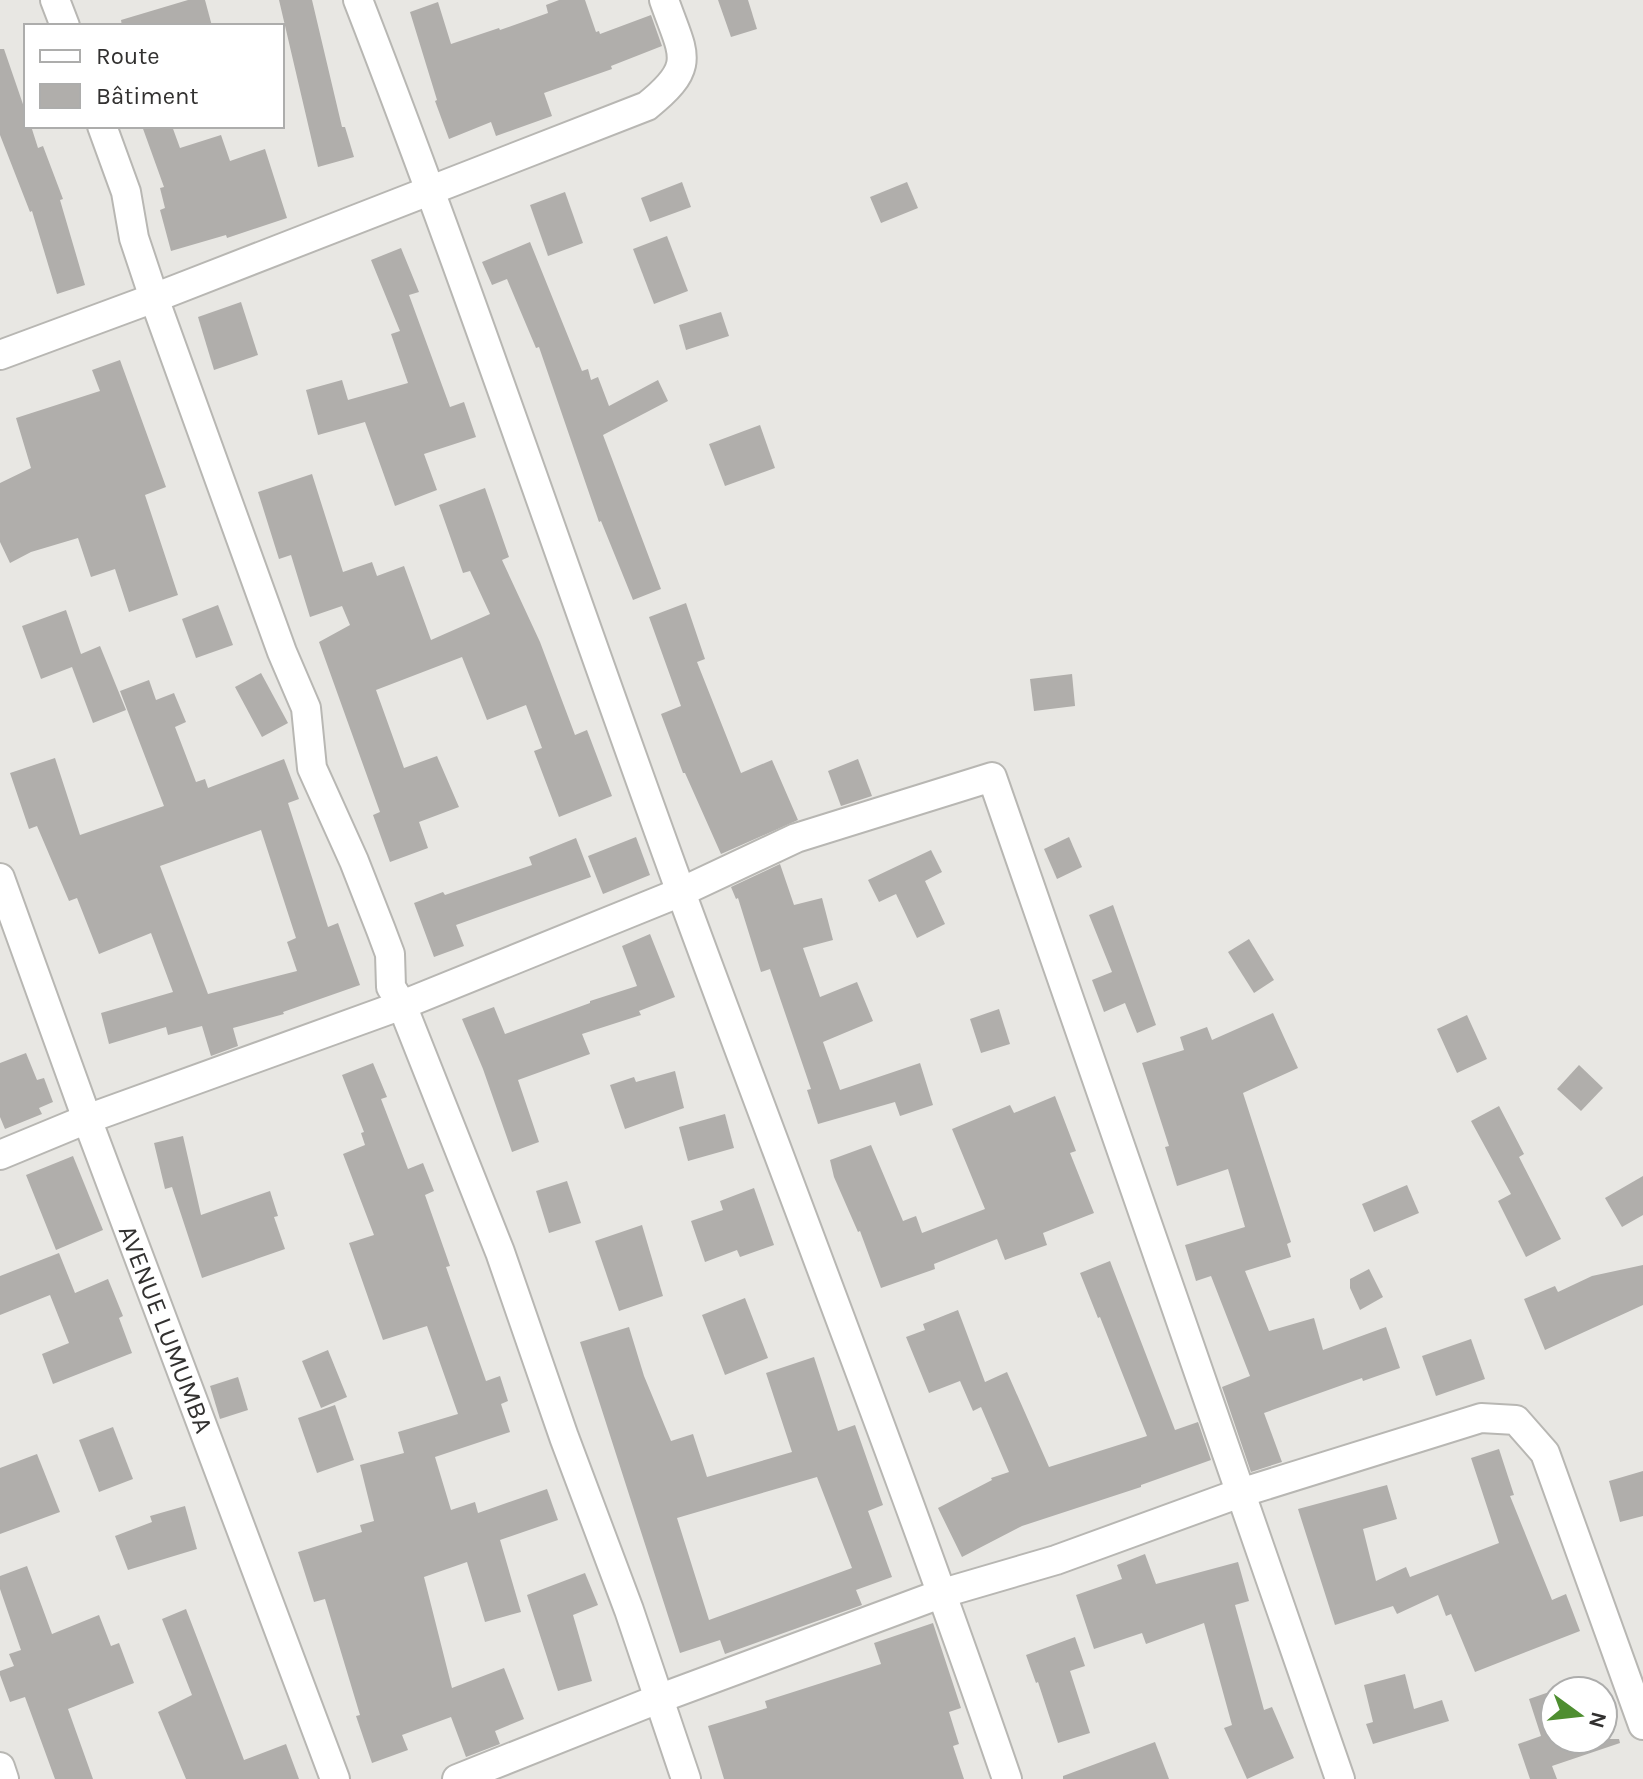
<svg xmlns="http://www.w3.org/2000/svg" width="1643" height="1779" viewBox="0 0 1643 1779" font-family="Karla,sans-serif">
  <rect width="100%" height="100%" fill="#e8e7e3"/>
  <!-- building -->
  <g fill="#b0aeab" fill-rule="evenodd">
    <polygon points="188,0 205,0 212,26 122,26 121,20"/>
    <polygon points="279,0 312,0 342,127 345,127 354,157 318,167"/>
    <polygon points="559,0 585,0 596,32 599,31 600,34 651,15 662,46 611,66 612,69 544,93 552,116 496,136 491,122 449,139 435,101 437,100 410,12 438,2 451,44 499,28 500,30 548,13 546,5"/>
    <polygon points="718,0 748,0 757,29 731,37"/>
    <polygon points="0,49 4,49 26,113 26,126 31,126 38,148 43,146 63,199 60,200 85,285 57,294 32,211 30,212 0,135"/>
    <polygon points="142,126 172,126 180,148 221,135 230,161 265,149 287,218 227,238 226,235 171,251 160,210 165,208 160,188 164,187"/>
    <polygon points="682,182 691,207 650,222 641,198"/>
    <polygon points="907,182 918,208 881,223 870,197"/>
    <polygon points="565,192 583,243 548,256 530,205"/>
    <polygon points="667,236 688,291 654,304 633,249"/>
    <polygon points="530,242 582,371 588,369 591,380 598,377 609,406 658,380 668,401 603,435 661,589 633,600 601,521 599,522 539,347 536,348 507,279 492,285 482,262"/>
    <polygon points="401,248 419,292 409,295 450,407 464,402 476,437 424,454 437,490 395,506 365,422 318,435 306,390 342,380 348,400 408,383 391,334 400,331 371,260"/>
    <polygon points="241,302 258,355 214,370 198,317"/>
    <polygon points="721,312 729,336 686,350 679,325"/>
    <polygon points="120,360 166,487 145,495 178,595 129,612 115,569 91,577 78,538 31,552 10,563 0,542 0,483 31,468 16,418 100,391 92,370"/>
    <polygon points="760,425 775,468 725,486 709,444"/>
    <polygon points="312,474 343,572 372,562 377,576 404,566 431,640 490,614 470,571 463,573 439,505 485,488 509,557 502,560 540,642 575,735 587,730 612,796 559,817 534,751 542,748 526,705 487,720 462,657 376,690 404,768 437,756 459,807 419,822 428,848 390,862 373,815 380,812 319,642 350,625 342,606 310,617 291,555 279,559 258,492"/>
    <polygon points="686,603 705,659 697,662 741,773 772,760 798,820 721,854 685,773 683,773 661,714 681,706 649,617"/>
    <polygon points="218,605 233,645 196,658 182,619"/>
    <polygon points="66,610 81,654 100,646 126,710 93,723 72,667 41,679 22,626"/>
    <polygon points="261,673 288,723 262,737 235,687"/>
    <polygon points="1072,674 1075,706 1034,711 1030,679"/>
    <path d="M149 680 156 700 174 693 186 722 175 727 196 782 205 779 208 788 284 759 299 799 288 803 328 927 338 923 360 985 283 1012 284 1014 233 1028 238 1046 211 1056 202 1026 168 1035 166 1027 109 1044 101 1013 173 992 151 933 99 954 77 898 69 901 37 826 29 829 10 773 55 758 80 835 164 806 120 691ZM261 830 296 938 287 942 297 971 208 994 160 866Z"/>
    <polygon points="858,759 872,796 841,806 828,771"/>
    <polygon points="636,837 650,875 603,894 588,856"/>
    <polygon points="1069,837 1082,867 1057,879 1044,849"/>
    <polygon points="576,838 591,877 456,925 464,946 434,957 414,903 443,892 445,895 532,865 529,857"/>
    <polygon points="931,850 942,872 925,881 945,924 917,938 896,894 879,902 868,880"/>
    <polygon points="780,864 794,905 822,898 833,940 803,948 820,997 857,982 873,1021 823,1042 840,1090 920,1063 933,1105 900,1116 895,1102 818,1124 807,1090 811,1089 770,969 761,972 738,898 736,899 731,887"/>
    <polygon points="1113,905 1156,1025 1137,1033 1125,1003 1104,1012 1092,980 1112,972 1089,915"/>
    <polygon points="650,934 675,997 639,1011 641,1015 582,1034 590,1054 518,1080 539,1142 512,1152 483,1069 462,1019 494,1007 505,1034 590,1003 590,1001 637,986 622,946"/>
    <polygon points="1249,939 1274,980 1254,993 1228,952"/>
    <polygon points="999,1009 1010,1044 981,1053 970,1019"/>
    <polygon points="1273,1013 1298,1068 1243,1093 1291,1242 1287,1244 1291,1257 1245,1271 1269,1331 1314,1318 1323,1350 1386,1327 1400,1368 1363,1381 1362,1378 1264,1413 1282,1462 1251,1472 1222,1387 1250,1376 1211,1276 1196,1281 1185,1245 1245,1227 1228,1169 1177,1186 1165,1147 1169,1146 1142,1063 1184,1050 1180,1037 1207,1027 1212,1040"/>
    <polygon points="1467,1015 1487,1059 1457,1073 1437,1029"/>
    <polygon points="26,1053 37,1080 44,1078 53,1102 39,1108 42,1114 5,1129 0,1117 0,1063"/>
    <polygon points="373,1063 387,1097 381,1099 408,1169 423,1163 434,1191 425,1195 450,1266 446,1267 486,1381 500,1376 508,1401 501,1404 510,1432 435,1457 451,1510 475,1502 478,1513 547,1489 558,1520 500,1540 521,1612 485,1622 467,1562 424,1577 452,1688 504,1668 524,1719 495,1731 500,1744 466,1757 451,1717 402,1735 408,1750 372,1763 356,1716 360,1715 325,1599 314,1602 298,1552 362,1532 360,1525 374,1521 360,1465 404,1453 398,1432 458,1414 427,1326 383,1340 349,1243 374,1235 343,1154 365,1145 361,1133 364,1132 342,1075"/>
    <polygon points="1579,1065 1603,1088 1581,1111 1557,1089"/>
    <polygon points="675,1071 684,1108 625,1129 610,1085 634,1077 636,1082"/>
    <polygon points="1055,1096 1076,1151 1070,1153 1094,1213 1043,1233 1047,1245 1005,1260 997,1239 934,1264 935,1269 881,1288 860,1231 858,1232 834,1177 830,1160 871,1145 903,1221 916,1216 922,1233 985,1209 952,1129 1010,1105 1014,1113"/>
    <polygon points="1499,1106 1524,1154 1519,1157 1561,1239 1526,1257 1498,1201 1511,1194 1471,1121"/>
    <polygon points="725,1114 734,1148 688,1161 679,1127"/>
    <polygon points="183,1136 201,1215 270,1191 278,1216 274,1217 285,1249 202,1278 172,1187 165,1189 154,1143"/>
    <polygon points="73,1156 103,1230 56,1250 26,1175"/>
    <polygon points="1643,1176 1643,1215 1622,1227 1605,1198"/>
    <polygon points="567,1181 581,1223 549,1233 536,1191"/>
    <polygon points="1407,1185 1419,1213 1374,1232 1362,1204"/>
    <polygon points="754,1188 774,1245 740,1257 737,1250 705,1262 691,1221 723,1210 720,1201"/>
    <polygon points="642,1225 663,1296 619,1311 595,1241"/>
    <polygon points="59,1253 75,1293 108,1279 123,1316 119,1318 132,1353 53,1384 42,1354 69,1343 50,1295 0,1315 0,1276"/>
    <polygon points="1110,1261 1175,1430 1198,1422 1211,1460 1141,1485 1141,1487 1022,1526 962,1557 938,1508 992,1480 991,1478 1009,1472 981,1407 973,1411 960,1381 929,1393 906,1337 925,1330 923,1324 958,1310 985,1382 1007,1372 1049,1467 1147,1436 1100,1317 1098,1318 1080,1273"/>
    <polygon points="1643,1265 1643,1305 1545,1350 1524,1299 1555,1286 1558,1292 1592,1276"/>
    <polygon points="1369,1269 1383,1297 1360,1310 1350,1288 1350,1279"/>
    <polygon points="745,1298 768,1358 725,1375 702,1315"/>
    <path d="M629 1327 644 1376 671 1441 693 1434 707 1477 792 1452 766 1373 814 1357 838 1431 855 1425 883 1505 868 1511 892 1577 856 1590 862 1605 725 1654 720 1640 680 1653 580 1342ZM817 1477 852 1568 709 1620 677 1518Z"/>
    <polygon points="1471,1339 1485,1379 1436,1396 1422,1356"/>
    <polygon points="328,1350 347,1397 321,1408 302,1361"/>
    <polygon points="238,1377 248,1410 220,1419 210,1386"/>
    <polygon points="335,1405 354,1460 317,1473 298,1418"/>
    <polygon points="113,1427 133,1479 99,1492 79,1440"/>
    <polygon points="1499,1449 1514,1495 1510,1496 1552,1600 1566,1594 1580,1631 1475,1672 1451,1614 1446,1616 1438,1595 1397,1614 1393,1606 1335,1625 1298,1509 1387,1485 1397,1519 1363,1529 1376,1581 1406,1567 1410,1577 1499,1543 1471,1458"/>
    <polygon points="37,1454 60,1512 0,1534 0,1468"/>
    <polygon points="1643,1471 1643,1516 1620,1522 1609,1481"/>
    <polygon points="185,1506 197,1549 128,1570 115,1536 152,1522 150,1516"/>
    <polygon points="1145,1554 1156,1584 1238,1562 1249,1601 1235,1605 1264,1710 1272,1707 1294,1758 1247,1779 1224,1728 1232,1725 1204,1623 1146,1644 1142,1633 1094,1649 1076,1595 1122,1579 1117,1565"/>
    <polygon points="27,1566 52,1634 99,1615 111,1646 119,1643 134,1683 68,1709 93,1779 55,1779 25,1697 10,1702 0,1675 0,1671 14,1666 9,1654 21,1650 0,1589 0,1576"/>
    <polygon points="585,1573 598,1605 573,1615 592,1681 558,1691 527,1595"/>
    <polygon points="186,1609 244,1760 286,1744 299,1779 186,1779 158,1712 192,1695 162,1619"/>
    <polygon points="933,1623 961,1708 949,1712 959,1744 953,1746 964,1779 724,1779 708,1726 767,1708 765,1701 881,1664 874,1643"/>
    <polygon points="1075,1637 1085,1666 1070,1671 1090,1733 1058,1743 1038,1682 1036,1683 1026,1655"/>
    <polygon points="1405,1674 1414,1709 1442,1700 1449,1721 1373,1744 1366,1724 1373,1722 1364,1685"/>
    <polygon points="1555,1690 1555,1739 1619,1739 1620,1743 1552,1766 1557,1779 1530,1779 1518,1744 1541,1736 1529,1699"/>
    <polygon points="1155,1742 1169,1779 1063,1779 1063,1776"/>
  </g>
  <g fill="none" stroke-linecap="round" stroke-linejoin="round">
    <!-- minor casing -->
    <g stroke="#b8b7b3" stroke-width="32">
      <g id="minor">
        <polyline points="55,0 65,26"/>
        <path d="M358 0C473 296 573 597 682 895 790 1189 905 1482 1007 1779"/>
        <polyline points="102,126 126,192 134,238 154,298 282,652 306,708 312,768 354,861 381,930 390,954 391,987 402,1005 500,1252 564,1437 629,1610 686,1779"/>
        <path d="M0 355 154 298 647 106C698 65 683 55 664 0"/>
        <polyline points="0,878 87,1119 335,1779"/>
        <polyline points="0,1155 87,1119 402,1005 681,892 796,838 992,777 1340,1779"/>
        <polyline points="0,1767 4,1779"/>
        <polyline points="457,1779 658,1699 943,1593 1056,1560 1240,1493 1481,1418 1516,1420 1545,1453 1643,1725"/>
      </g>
    </g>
    <!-- minor -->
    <use href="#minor" stroke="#fff" stroke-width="28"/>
  </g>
  <g text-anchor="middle" stroke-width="6" stroke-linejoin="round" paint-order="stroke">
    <!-- street labels -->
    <g font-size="26" fill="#323130" stroke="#fff">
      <text transform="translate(166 1329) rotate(69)" y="9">AVENUE LUMUMBA</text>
    </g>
  </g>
  <!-- legend -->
  <rect x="24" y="24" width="260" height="104" fill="#ffffff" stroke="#adadac" stroke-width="2"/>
  <rect x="40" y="50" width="40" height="12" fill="#ffffff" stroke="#adadac" stroke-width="2"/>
  <text x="96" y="64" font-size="24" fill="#323130">Route</text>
  <rect x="40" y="84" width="40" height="24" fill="#b0aeab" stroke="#adadac" stroke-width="2"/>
  <text x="96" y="104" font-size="24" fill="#323130">Bâtiment</text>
  <!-- north arrow -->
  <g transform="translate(1579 1715) rotate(105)"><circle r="38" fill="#ffffff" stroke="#adadac" stroke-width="2"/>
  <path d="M0-6L14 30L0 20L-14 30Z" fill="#4e8e30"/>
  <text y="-12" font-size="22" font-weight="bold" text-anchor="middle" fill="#323130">N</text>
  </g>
</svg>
